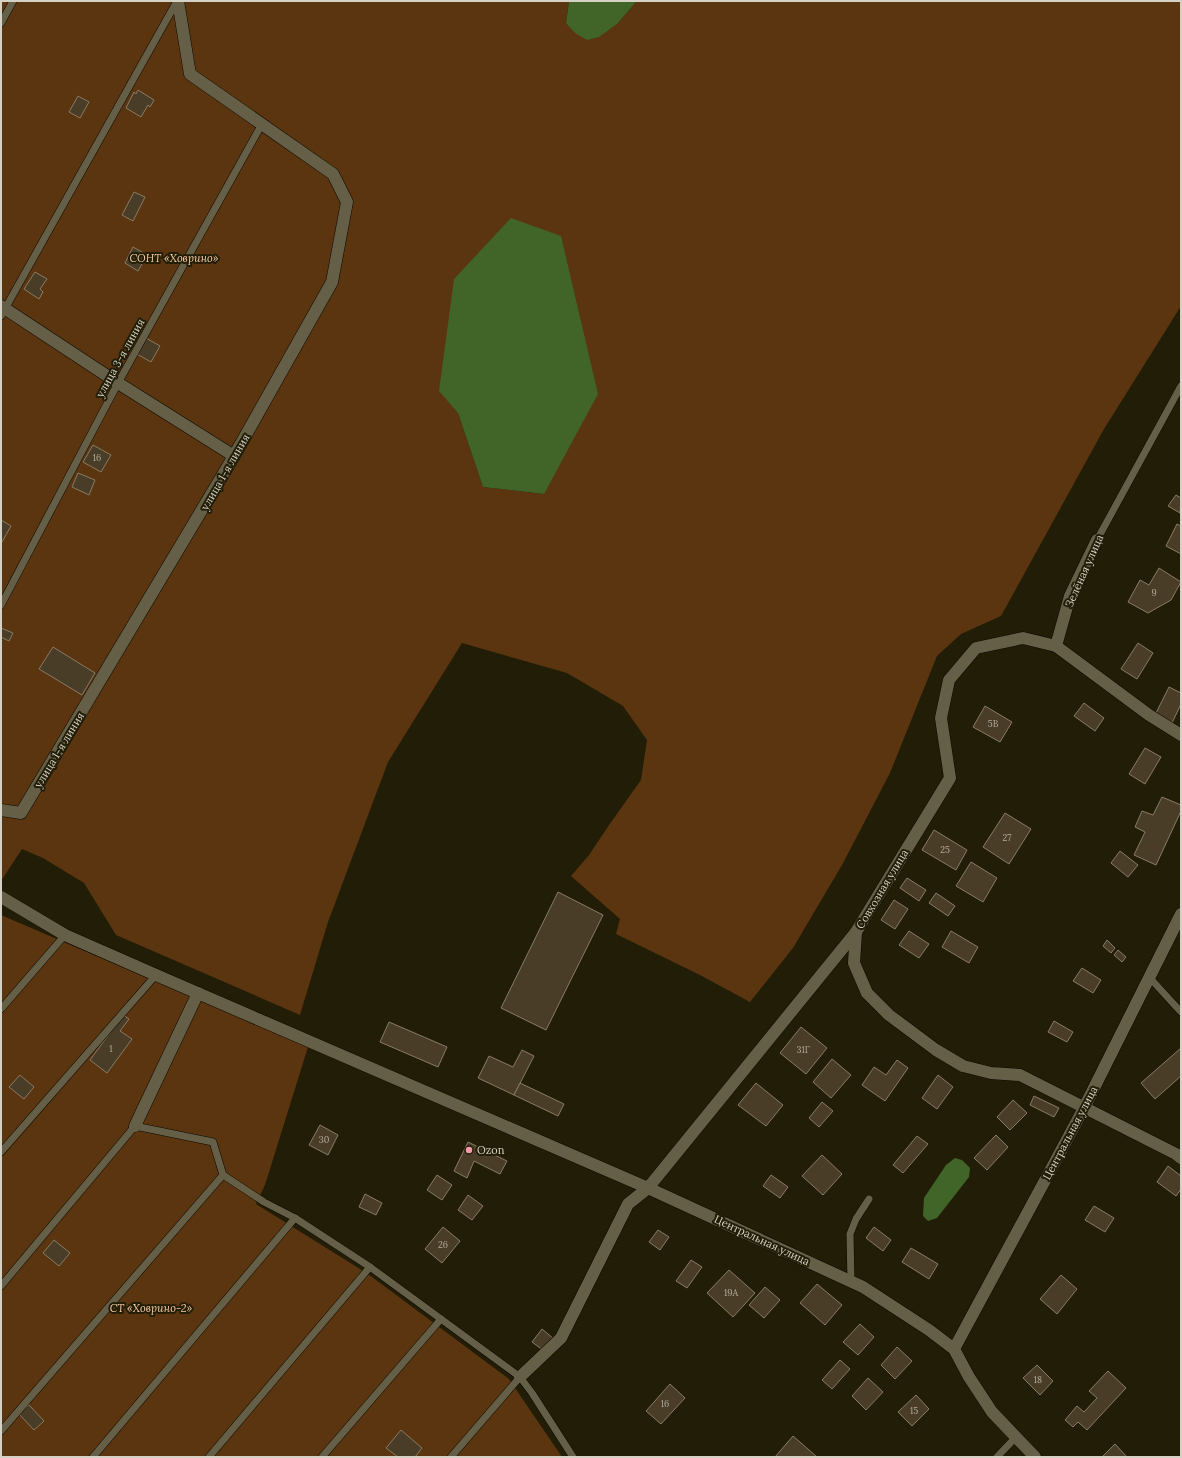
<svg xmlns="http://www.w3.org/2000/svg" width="1182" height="1458" viewBox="0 0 1182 1458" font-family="Lora,serif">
  <rect width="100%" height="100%" fill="#221d07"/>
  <!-- green -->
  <g fill="#5a350f" fill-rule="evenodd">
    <path d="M1 1H569L566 23H618L636 2V1H1181V306L1104 429 1001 616 961 634 937 656 890 773 842 865 793 948 750 1002 700 975 616 934 620 919 571 876 589 855 609 825 641 780 647 740 623 706 567 673 462 643 388 762 328 922 300 1015 116 935 84 883 43 858 22 849 1 881ZM458 413 544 494 483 487Z"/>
    <polygon points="1,915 308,1047 265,1185 256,1204 368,1274 509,1379 562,1457 1,1457"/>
  </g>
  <!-- water -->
  <g fill="#416429">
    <polygon points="569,1 636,1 636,2 618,23 599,37 587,40 575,33 566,23"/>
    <polygon points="511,218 561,236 598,394 544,494 483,487 458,413 439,391 454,279"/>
    <polygon points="955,1158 962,1160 970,1168 969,1177 937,1218 928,1221 923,1216 924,1198 946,1165"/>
  </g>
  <!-- building -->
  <g fill="#4a3d28" stroke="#8a7b64">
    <polygon points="138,90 154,100 150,107 148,105 141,117 126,108 134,92 136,94"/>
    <polygon points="78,96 89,102 80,118 69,112"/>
    <polygon points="134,192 145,197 133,221 122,215"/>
    <polygon points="133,247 147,255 138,271 125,263"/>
    <polygon points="35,272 47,279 40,289 43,292 39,299 24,289"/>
    <polygon points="146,338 160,346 151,362 137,354"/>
    <polygon points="93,445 111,455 101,472 83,462"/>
    <polygon points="78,473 95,480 89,495 72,487"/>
    <polygon points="1176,495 1181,498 1180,513 1168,506"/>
    <polygon points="1,520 11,526 2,542 1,542"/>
    <polygon points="1177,524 1181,526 1181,554 1166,546"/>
    <polygon points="1159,568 1181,582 1171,600 1148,613 1128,602 1140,580 1149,585"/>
    <polygon points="1,628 13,633 9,641 1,637"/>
    <polygon points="1138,643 1153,653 1137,679 1121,669"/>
    <polygon points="53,647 95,673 82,695 39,669"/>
    <polygon points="1169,687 1181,693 1181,704 1172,723 1155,715"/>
    <polygon points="1084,703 1104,718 1095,731 1074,716"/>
    <polygon points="985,706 1012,722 1000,742 973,727"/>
    <polygon points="1145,748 1161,757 1145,784 1129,774"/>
    <polygon points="1162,797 1181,805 1181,811 1156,865 1134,855 1145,832 1135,827 1142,811 1153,815"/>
    <polygon points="1005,813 1031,829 1009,864 983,847"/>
    <polygon points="934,830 967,850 956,870 922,850"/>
    <polygon points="1120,851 1138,865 1128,877 1111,863"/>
    <polygon points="971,862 997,878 983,902 956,886"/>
    <polygon points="907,878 926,890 919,901 900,888"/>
    <polygon points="558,892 603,915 546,1030 501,1008"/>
    <polygon points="936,893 955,906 948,916 929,903"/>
    <polygon points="894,900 908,909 895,929 881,920"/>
    <polygon points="909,931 929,944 919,958 899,945"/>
    <polygon points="951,931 978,947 969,963 942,947"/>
    <polygon points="1107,940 1115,948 1111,953 1103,946"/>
    <polygon points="1118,950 1126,957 1122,962 1114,955"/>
    <polygon points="1082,968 1101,980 1093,993 1073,981"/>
    <polygon points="123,1015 129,1019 120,1031 132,1039 107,1073 90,1060"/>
    <polygon points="1054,1021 1073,1032 1067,1042 1048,1032"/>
    <polygon points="389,1022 447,1047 438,1067 380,1042"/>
    <polygon points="801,1027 827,1048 806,1074 780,1053"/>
    <polygon points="1181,1048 1181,1076 1155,1099 1141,1083"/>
    <polygon points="522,1050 534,1056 514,1095 478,1078 489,1056 513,1067"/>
    <polygon points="832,1059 851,1075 831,1098 813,1082"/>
    <polygon points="897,1060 908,1068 885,1101 862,1085 874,1067 886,1075"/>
    <polygon points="20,1075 34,1087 24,1099 9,1087"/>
    <polygon points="938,1075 953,1087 937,1109 922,1098"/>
    <polygon points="520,1083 564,1104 558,1116 514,1095"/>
    <polygon points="756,1083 783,1105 766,1126 738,1105"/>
    <polygon points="1034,1096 1059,1108 1054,1117 1030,1105"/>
    <polygon points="1013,1100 1027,1113 1010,1130 997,1117"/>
    <polygon points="822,1102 833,1111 819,1127 809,1118"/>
    <polygon points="320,1125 338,1135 328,1155 309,1145"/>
    <polygon points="996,1135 1008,1147 987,1170 974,1158"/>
    <polygon points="917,1136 928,1144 903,1173 893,1165"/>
    <polygon points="468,1142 507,1161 500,1174 474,1161 467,1178 454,1171"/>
    <polygon points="822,1155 842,1174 823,1195 802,1176"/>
    <polygon points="1168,1166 1181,1176 1181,1189 1176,1196 1157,1182"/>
    <polygon points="437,1175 452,1185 442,1200 427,1190"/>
    <polygon points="771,1175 788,1187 780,1198 763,1186"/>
    <polygon points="365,1194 382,1203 376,1215 359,1207"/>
    <polygon points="468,1195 483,1206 472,1220 458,1210"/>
    <polygon points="1094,1206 1114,1218 1105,1232 1085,1220"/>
    <polygon points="443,1227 460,1241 442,1263 425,1249"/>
    <polygon points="874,1227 891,1240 883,1251 866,1238"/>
    <polygon points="658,1230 669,1237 660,1250 649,1242"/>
    <polygon points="54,1240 70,1253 59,1266 43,1253"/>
    <polygon points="911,1248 938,1264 929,1279 902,1262"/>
    <polygon points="691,1260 702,1267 687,1288 676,1281"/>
    <polygon points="729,1270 755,1293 733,1317 707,1293"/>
    <polygon points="1061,1275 1077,1289 1057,1314 1040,1299"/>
    <polygon points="817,1284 842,1305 825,1325 800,1303"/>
    <polygon points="765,1287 780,1300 764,1318 749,1305"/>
    <polygon points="860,1324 874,1337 858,1355 843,1342"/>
    <polygon points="542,1329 554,1339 544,1351 532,1342"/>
    <polygon points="897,1347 912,1361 895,1379 881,1365"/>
    <polygon points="840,1360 850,1369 832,1389 822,1380"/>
    <polygon points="1037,1365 1053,1381 1040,1395 1023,1378"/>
    <polygon points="1108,1371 1126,1388 1087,1430 1078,1422 1073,1427 1065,1420 1077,1406 1084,1412 1097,1398 1089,1391"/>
    <polygon points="868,1378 883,1392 866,1410 852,1396"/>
    <polygon points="670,1384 685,1398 661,1424 646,1411"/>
    <polygon points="916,1395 929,1409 912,1426 898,1412"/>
    <polygon points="29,1405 44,1421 34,1430 19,1414"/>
    <polygon points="401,1430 422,1448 415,1457 398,1457 386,1448"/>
    <polygon points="793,1436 817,1457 775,1457"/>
    <polygon points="1115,1444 1127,1457 1102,1457"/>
  </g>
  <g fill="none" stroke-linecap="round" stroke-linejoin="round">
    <!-- service casing -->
    <g stroke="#0c0700" stroke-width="8">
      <g id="service">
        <polyline points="1,23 13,1"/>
        <polyline points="1,316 177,1"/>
        <polyline points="1097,540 1181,386"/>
        <polyline points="1,605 118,383 262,124"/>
        <polyline points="1149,977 1181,1012"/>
        <polyline points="1,1009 65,935"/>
        <polyline points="1,1152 156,975"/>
        <polyline points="851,1282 850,1234 856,1219 869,1199"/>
        <polyline points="1,1286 135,1126 213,1142 223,1175 264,1202 295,1218 370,1267 520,1377 532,1393 573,1457"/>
        <polyline points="1,1431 223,1175"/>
        <polyline points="93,1457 295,1218"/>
        <polyline points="209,1457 370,1267"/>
        <polyline points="322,1457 441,1319"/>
        <polyline points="451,1457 520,1377"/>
        <polyline points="997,1457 1016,1437"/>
      </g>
    </g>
    <!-- minor casing -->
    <g stroke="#0c0700" stroke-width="13">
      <g id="minor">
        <polyline points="1,306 118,383 234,456"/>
        <polyline points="1097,540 1070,596 1056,646 1149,715 1181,735"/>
        <polyline points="1056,646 1023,638 976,648 949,680 941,718 950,778 856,932 854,963 867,993 889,1015 936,1050 963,1066 991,1073 1020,1075 1176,1154 1181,1158"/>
        <polyline points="1,810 21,813 234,456 332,282 347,202 333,174 190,74 178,1"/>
        <polyline points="135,1126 198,993"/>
        <polyline points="954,1349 1084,1108 1181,914"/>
        <polyline points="520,1377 561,1338 628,1204 648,1188 856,932"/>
      </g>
    </g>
    <!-- tertiary casing -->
    <g stroke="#0c0700" stroke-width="13">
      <polyline id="tertiary" points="1,897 65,935 156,975 648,1188 863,1287 929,1330 954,1349 969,1377 992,1412 1035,1457"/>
    </g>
    <!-- service -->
    <use href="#service" stroke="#645f46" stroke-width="7"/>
    <!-- minor -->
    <use href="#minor" stroke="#645f46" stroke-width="12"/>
    <!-- tertiary -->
    <use href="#tertiary" stroke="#645f46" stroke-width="12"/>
  </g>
  <!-- markers -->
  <circle fill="#f39aab" stroke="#221d07" stroke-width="1.5" cx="469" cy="1150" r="4"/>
  <g text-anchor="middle" stroke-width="4" stroke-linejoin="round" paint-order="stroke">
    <!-- number labels -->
    <g font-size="9" fill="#b2ad9e">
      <text x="97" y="461">16</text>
      <text x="1154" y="596">9</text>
      <text x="993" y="727">5В</text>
      <text x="1007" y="841">27</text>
      <text x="945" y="853">25</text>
      <text x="111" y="1052">1</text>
      <text x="803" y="1053">31Г</text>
      <text x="324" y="1143">30</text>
      <text x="443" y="1248">26</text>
      <text x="731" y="1296">19А</text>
      <text x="1038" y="1383">18</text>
      <text x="665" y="1407">16</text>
      <text x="914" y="1414">15</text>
    </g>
    <!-- park labels -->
    <g font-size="11" font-style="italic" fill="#fbcca3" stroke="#221d07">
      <text x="174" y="262">СОНТ «Ховрино»</text>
      <text x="151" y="1312">СТ «Ховрино-2»</text>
    </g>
    <!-- street labels -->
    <g font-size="11" fill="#d5d2c5" stroke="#221d07">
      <text transform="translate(120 358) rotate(-61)" y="4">улица 3-я линия</text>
      <text transform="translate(225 472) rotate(-60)" y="4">улица 1-я линия</text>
      <text transform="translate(1084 571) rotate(-66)" y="4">Зелёная улица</text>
      <text transform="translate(59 750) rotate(-59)" y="4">улица 1-я линия</text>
      <text transform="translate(882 889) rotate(-59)" y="4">Совхозная улица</text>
      <text transform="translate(1070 1133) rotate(-62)" y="4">Центральная улица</text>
      <text transform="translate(762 1240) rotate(25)" y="4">Центральная улица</text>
    </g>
    <!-- poi labels -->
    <g font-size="11" fill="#d5d2c5" stroke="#221d07" text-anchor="start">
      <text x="477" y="1154">Ozon</text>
    </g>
  </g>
  <!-- border -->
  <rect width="1182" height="1458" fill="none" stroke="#d5d2c5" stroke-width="4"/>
</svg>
